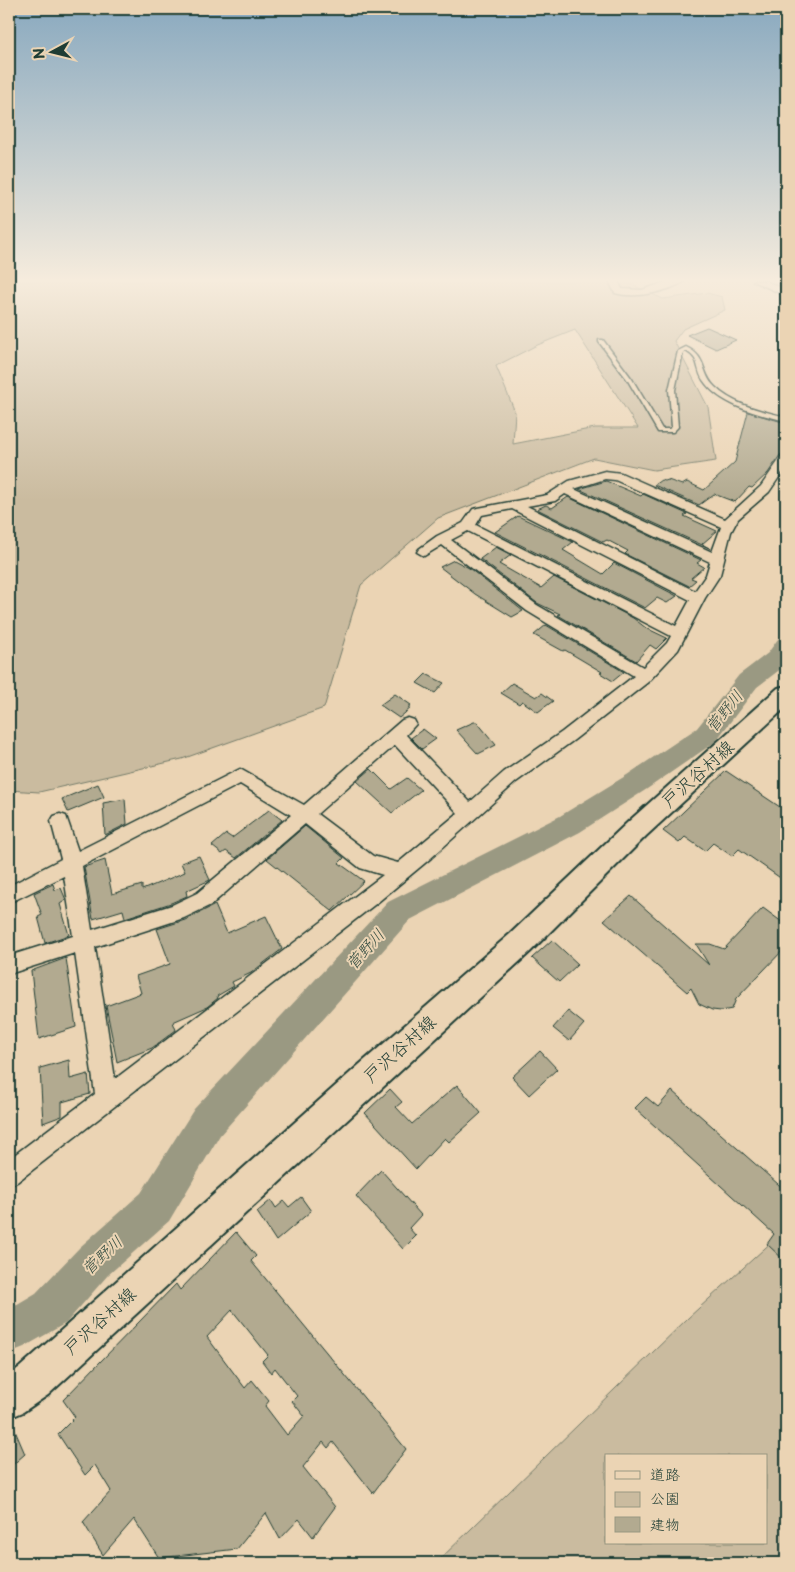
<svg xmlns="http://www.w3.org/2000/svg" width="795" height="1572" viewBox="0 0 795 1572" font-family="'Playpen Sans','Klee One',sans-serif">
  <rect width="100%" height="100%" fill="#ebd4b4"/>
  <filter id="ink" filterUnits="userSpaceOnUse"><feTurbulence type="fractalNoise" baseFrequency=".02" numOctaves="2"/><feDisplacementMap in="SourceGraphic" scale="10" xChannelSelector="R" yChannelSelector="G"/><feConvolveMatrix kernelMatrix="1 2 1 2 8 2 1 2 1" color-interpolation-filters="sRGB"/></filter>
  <g filter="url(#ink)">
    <!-- green -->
    <g fill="#cabb9f" stroke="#747c6a" fill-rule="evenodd">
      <path d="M9 281H624L663 299 707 293 722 297 725 310 683 329 674 341 708 407 716 461 654 470 594 458 438 518 361 585 324 708 182 759 39 792 9 790ZM575 330 638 428H595L513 444 515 412 496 366 535 346Z"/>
      <path d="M786 1229V1563H436L688 1318ZM606 1456H766V1543H606Z"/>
    </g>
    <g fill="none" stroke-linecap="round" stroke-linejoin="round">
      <!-- river -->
      <polygon fill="#9a9982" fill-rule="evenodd" points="786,637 786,665 757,687 715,742 647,789 580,832 410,920 220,1135 169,1221 108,1275 66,1323 24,1347 9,1353 9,1309 36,1293 80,1247 141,1193 194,1109 388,902 560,816 627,775 697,728 739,675 768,653 778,639"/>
    </g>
    <!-- building -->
    <g fill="#b2aa90" stroke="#1f3d34" fill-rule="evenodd">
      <polygon points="707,327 736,340 716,349 687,335"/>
      <polygon points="748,412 786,423 786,452 780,455 768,473 752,488 749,487 735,502 714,494 699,505 654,485 661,480 665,481 668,480 682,485 687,482 704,490 735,462"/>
      <polygon points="606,481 641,496 643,494 687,514 684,516 717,531 702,544 711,549 579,489"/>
      <polygon points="568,497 701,560 697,563 704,567 691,578 696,580 689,586 625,554 628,551 607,540 603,542 537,509 546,505 552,508"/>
      <polygon points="518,516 573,542 563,550 603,574 614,563 677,596 667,603 657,598 645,608 495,532"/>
      <polygon points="496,547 511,555 499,564 541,588 554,577 633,618 646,628 667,638 656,649 650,645 636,661 558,615 560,614 537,603 480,559"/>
      <polygon points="454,560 469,568 523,611 512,617 475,594 440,567"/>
      <polygon points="546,625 624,672 613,681 600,673 602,672 565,650 563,651 534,635"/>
      <polygon points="426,674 444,683 435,693 417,683"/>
      <polygon points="512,683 536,697 542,693 553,701 538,712 522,701 519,704 501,693"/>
      <polygon points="395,694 411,705 408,707 411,708 399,718 380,705"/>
      <polygon points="474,722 477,722 496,745 478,754 456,730"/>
      <polygon points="423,729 436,739 422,749 411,738"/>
      <polygon points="371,769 391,789 407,778 421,790 392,813 357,781"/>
      <polygon points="726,771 786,811 786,882 739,849 732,856 713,843 705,851 685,837 679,843 663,831"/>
      <polygon points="98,784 104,797 68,812 62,799"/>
      <polygon points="125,799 127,824 105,835 103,803"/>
      <polygon points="269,810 282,820 236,858 226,851 222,854 212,846 226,834 232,838"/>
      <polygon points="305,826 344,858 339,863 364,881 332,911 267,859"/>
      <polygon points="199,856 210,880 186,891 187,896 171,903 125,918 123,910 93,919 84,867 105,860 112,894 142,885 142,890 185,872 181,863"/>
      <polygon points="53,884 55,890 61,888 66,900 60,904 69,935 45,943 38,917 42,915 34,893"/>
      <polygon points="631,896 709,965 696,944 710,944 724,949 763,908 786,925 786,947 736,999 732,1009 721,1011 712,1010 699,1004 691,988 687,992 604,920"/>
      <polygon points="215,905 227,933 266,916 282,949 251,973 232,982 234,986 217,996 218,998 207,1007 173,1022 176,1030 152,1048 117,1062 106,1006 141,993 136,976 170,964 157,929 185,920"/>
      <polygon points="552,940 578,964 559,982 532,958"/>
      <polygon points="66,958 76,1027 39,1039 31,971"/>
      <polygon points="568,1011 584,1024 569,1041 553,1028"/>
      <polygon points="540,1051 557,1069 529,1095 512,1077"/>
      <polygon points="69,1060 70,1079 88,1074 90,1094 62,1102 62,1116 43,1123 40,1068"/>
      <polygon points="457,1085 481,1113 449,1142 445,1138 416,1169 365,1113 390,1089 402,1102 396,1107 412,1124"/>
      <polygon points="672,1091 786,1191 786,1202 782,1208 786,1212 786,1262 767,1244 774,1234 635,1108 646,1097 658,1107"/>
      <polygon points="381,1170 421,1215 409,1228 416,1236 403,1249 356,1196"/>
      <polygon points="301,1197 311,1211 276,1241 257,1212 271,1200 276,1208 284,1201 289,1207"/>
      <path d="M236 1232 256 1256 251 1261 406 1449 373 1493 333 1442 328 1448 323 1442 303 1467 335 1507 313 1537 299 1519 280 1539 266 1513 237 1549 159 1558 134 1519 103 1555 83 1522 111 1491 95 1465 85 1475 58 1434 75 1417 63 1400 176 1284 180 1290ZM232 1310 268 1355 262 1361 271 1373 275 1368 297 1396 292 1401 304 1416 287 1435 265 1406 269 1401 252 1380 245 1388 207 1337Z"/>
      <polygon points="10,1419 25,1454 9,1468 9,1420"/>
    </g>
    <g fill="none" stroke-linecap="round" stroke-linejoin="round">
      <!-- lane casing -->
      <g stroke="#1f3d34" stroke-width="3">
        <path id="lane" d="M599 340H603L632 379 662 429H669L672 427 669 390 678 351 686 347C708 357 700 373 715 387 733 405 762 411 786 417V421C758 414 720 406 703 380 695 367 701 360 686 351L683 352 675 390 678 427 673 432H658L627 379 599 342Z"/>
      </g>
      <!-- street casing -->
      <g stroke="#1f3d34" stroke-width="3">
        <g id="street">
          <path d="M609 281H618L622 289 642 290 669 281H685C668 292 635 299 615 293Z"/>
          <polygon points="753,281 766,281 786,290 786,296"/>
          <path d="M786 455V467L769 492 738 519 731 532 720 575 705 598 678 650 648 682 574 740 516 782 431 858 378 902 17 1182 9 1186V1159L95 1094 75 953 9 974V956L73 936 64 876 9 903V886L61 859 51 821 54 816 60 814 66 816 78 851 240 769 304 805 402 720 408 718 414 720 416 724 406 735 470 802 504 772 562 732 634 676 527 611 442 545 424 556 417 552 419 549 437 536 463 523 473 509 547 495 569 481 605 471 621 473 725 519 761 486 782 456ZM605 479 615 480 721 527 712 552 574 489ZM565 494 710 562 706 575 695 591 527 506 555 501ZM512 509 690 600 676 626 476 525 482 515ZM468 531 671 636 667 643 643 667 537 605 451 540ZM395 745 458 813 398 863 373 856 317 814ZM240 784 291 815 197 893 172 905 92 930 82 866ZM305 824 360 868 383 875 115 1079 95 947 184 918 211 905Z"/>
        </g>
      </g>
      <!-- secondary casing -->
      <g stroke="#1f3d34" stroke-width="4">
        <polygon id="secondary" points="786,686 786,707 646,836 530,952 48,1395 23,1412 9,1418 9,1375 20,1367 359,1065 510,934 628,822 778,688"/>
      </g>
      <!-- lane -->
      <use href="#lane" fill="#ebd4b4" fill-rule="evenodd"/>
      <!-- street -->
      <use href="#street" fill="#ebd4b4" fill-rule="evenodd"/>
      <!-- secondary -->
      <use href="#secondary" fill="#ebd4b4" fill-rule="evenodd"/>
    </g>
  </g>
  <!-- sky -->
  <linearGradient id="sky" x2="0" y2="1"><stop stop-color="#89a9bf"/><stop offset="0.56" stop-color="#f6ecdd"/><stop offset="1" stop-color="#f6ecdd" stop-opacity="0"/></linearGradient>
  <rect width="795" height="501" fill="url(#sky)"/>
  <g text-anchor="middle" stroke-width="4" stroke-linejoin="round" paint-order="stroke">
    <!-- water labels -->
    <g font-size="16" font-style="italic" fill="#314b40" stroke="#ebd4b4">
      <text transform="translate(724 711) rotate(-51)" y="6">菅野川</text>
      <text transform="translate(365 949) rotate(-48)" y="6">菅野川</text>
      <text transform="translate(102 1255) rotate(-43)" y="6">菅野川</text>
    </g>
    <!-- near-street labels -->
    <g font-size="18" fill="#1f3d34" stroke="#ebd4b4">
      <text transform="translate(698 774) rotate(-42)" y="6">戸沢谷村線</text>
      <text transform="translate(400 1049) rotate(-42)" y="6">戸沢谷村線</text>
      <text transform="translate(100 1321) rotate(-42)" y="6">戸沢谷村線</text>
    </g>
  </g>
  <!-- margin -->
  <rect width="795" height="1572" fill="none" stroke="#ebd4b4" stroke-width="30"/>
  <rect x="15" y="15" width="765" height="1542" fill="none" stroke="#1f3d34" stroke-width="2" filter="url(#ink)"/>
  <!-- legend -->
  <rect x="605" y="1454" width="162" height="90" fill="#ebd4b4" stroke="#999881"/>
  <rect x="615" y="1471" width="25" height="8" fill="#ebd4b4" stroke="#999881"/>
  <text x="650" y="1480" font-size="15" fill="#1f3d34">道路</text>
  <rect x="615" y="1492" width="25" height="15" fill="#cabb9f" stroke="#999881"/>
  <text x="650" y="1504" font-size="15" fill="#1f3d34">公園</text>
  <rect x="615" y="1517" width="25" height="15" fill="#b2aa90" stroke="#999881"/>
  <text x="650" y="1530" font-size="15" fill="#1f3d34">建物</text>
  <!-- north arrow -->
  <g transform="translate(52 52) rotate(263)" stroke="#ebd4b4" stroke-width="4" paint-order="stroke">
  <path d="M0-4L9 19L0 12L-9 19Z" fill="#1f3d34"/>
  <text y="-8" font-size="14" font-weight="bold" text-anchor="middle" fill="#1f3d34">N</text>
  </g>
</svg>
